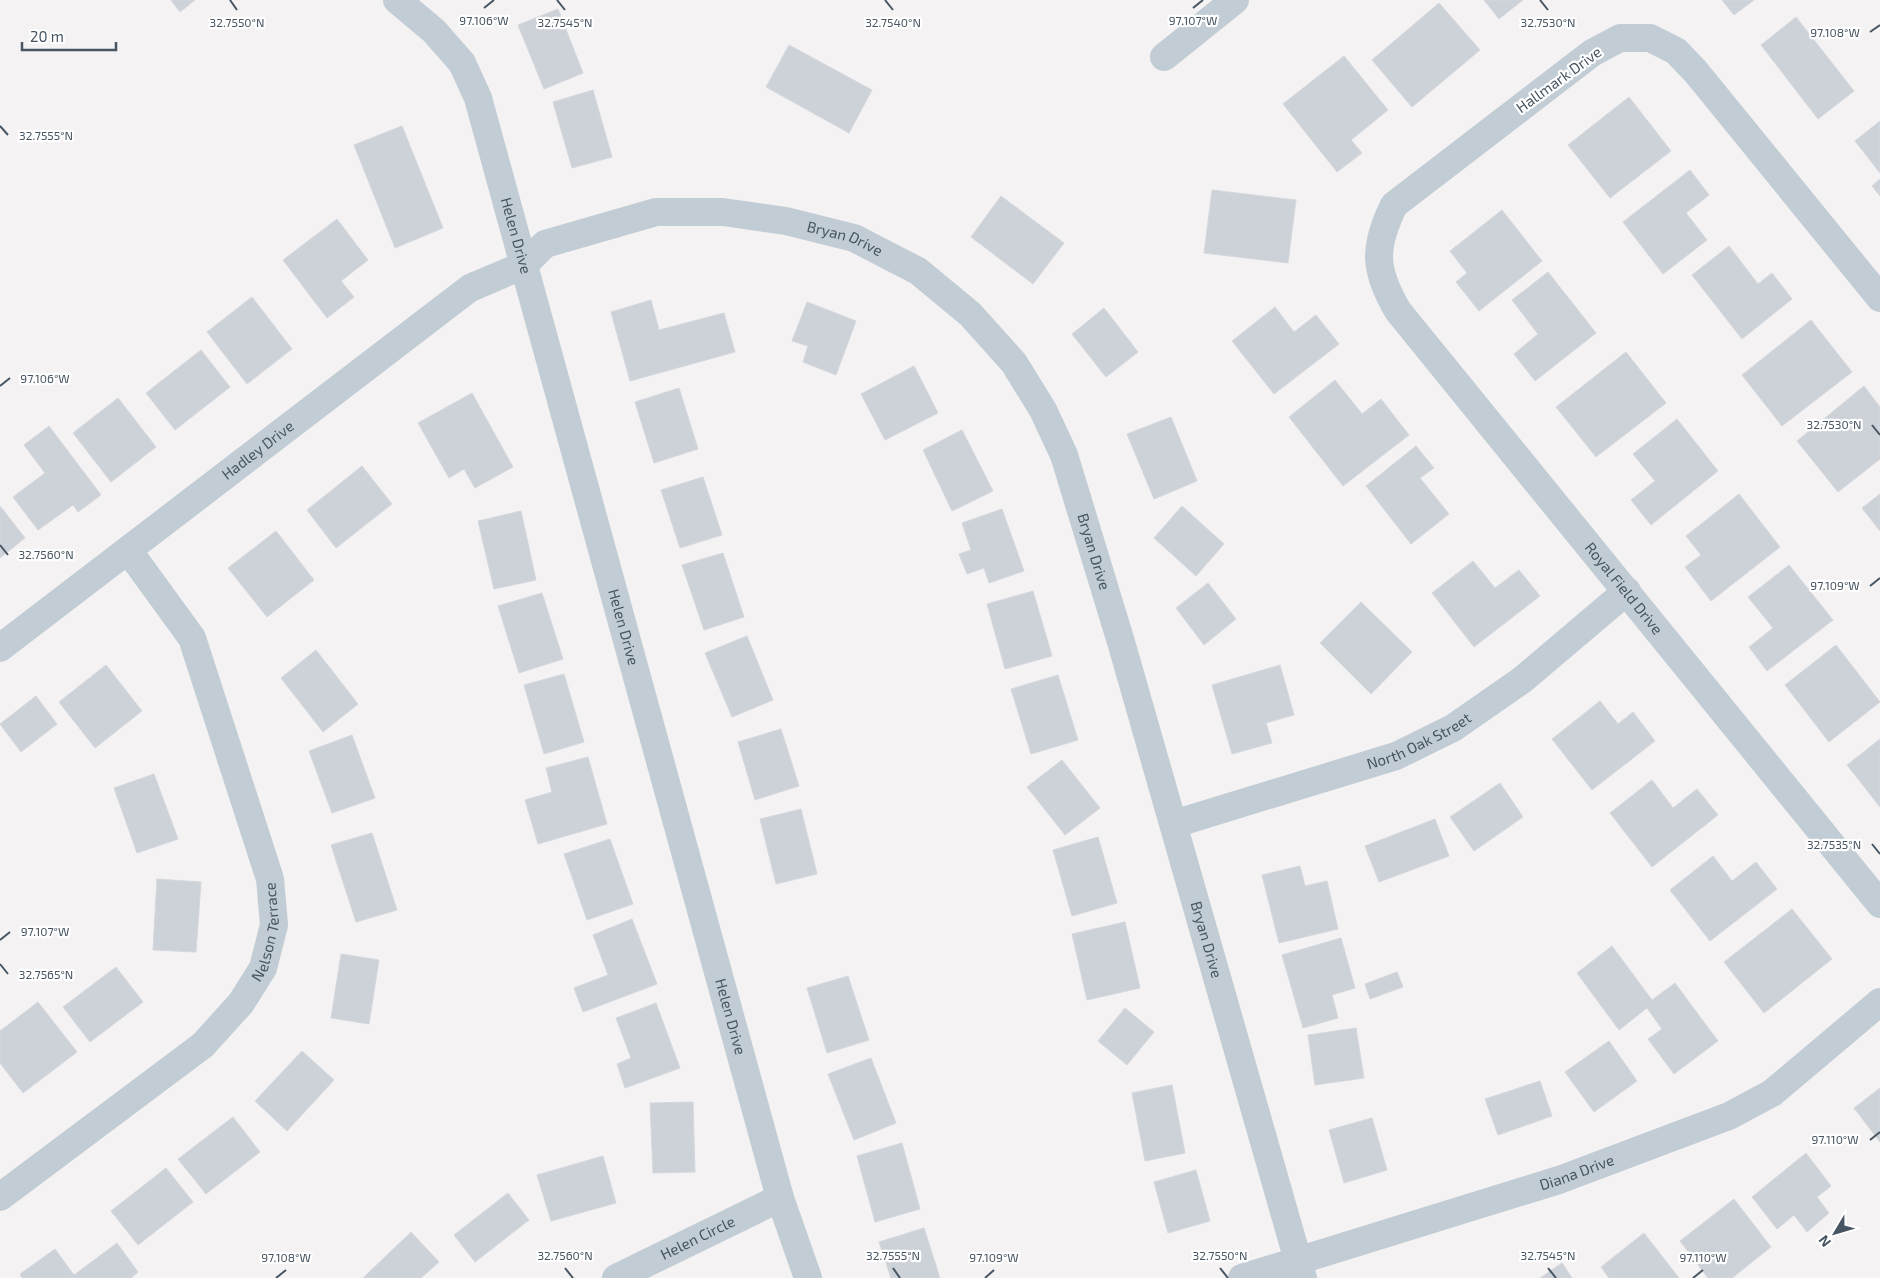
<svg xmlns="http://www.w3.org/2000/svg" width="1880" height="1278" viewBox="0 0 1880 1278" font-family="'Exo 2',sans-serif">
  <rect width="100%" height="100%" fill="#f4f2f2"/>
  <!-- building -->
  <g fill="#cdd1d8" stroke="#d5d8de">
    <polygon points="171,0 195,0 180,12"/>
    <polygon points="1484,0 1523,0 1499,19"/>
    <polygon points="1722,0 1754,0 1734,15"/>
    <polygon points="1439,3 1480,50 1412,107 1372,60"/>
    <polygon points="558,9 583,73 544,89 518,25"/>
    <polygon points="1796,17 1854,91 1818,119 1761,45"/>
    <polygon points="789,45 872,90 849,133 766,87"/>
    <polygon points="1344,56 1388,110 1351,140 1362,153 1337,172 1283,104"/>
    <polygon points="593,90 612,157 572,168 553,102"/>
    <polygon points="1629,97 1671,151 1610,198 1568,145"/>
    <polygon points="1880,121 1880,173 1855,141"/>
    <polygon points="402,126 443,228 395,248 354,145"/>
    <polygon points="1690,170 1709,195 1686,213 1707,240 1663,274 1623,222"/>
    <polygon points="1880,179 1880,196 1872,186"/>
    <polygon points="1212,190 1296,200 1288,263 1204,253"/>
    <polygon points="1001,196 1064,243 1033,284 971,237"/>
    <polygon points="1502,210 1542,261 1479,311 1456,282 1467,273 1450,251"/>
    <polygon points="337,219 368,260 341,281 354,297 327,318 283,260"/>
    <polygon points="1729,246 1758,284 1772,273 1792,299 1742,339 1692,275"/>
    <polygon points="1548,272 1596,333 1535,381 1514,354 1538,334 1512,300"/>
    <polygon points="252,297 292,349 247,384 207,332"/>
    <polygon points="651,300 659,330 724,313 735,352 630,381 611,312"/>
    <polygon points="807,302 856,321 836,375 803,362 808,346 792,341"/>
    <polygon points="1275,307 1294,332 1316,315 1339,344 1274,394 1232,341"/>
    <polygon points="1104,308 1138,352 1106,377 1072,334"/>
    <polygon points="1811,320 1852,372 1782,426 1742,375"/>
    <polygon points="201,350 230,387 175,430 146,393"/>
    <polygon points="1626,352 1666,403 1596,457 1556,407"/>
    <polygon points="914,366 938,413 885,440 861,394"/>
    <polygon points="1335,380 1362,414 1381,399 1409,435 1343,486 1289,417"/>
    <polygon points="1864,386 1880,407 1880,459 1838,492 1797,441"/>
    <polygon points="679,388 698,449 654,463 635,402"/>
    <polygon points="472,393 513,467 475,488 464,469 449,478 418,423"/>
    <polygon points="118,398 156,447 111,482 73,433"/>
    <polygon points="1171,417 1197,481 1154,499 1127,434"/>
    <polygon points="1677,419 1718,471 1651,525 1631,500 1655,481 1633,454"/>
    <polygon points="49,426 101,495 78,512 73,505 38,530 13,497 45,473 24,445"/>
    <polygon points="962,430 993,491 952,511 923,450"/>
    <polygon points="1416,446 1434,468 1420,478 1449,514 1411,544 1366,486"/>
    <polygon points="362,466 392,504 336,548 307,510"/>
    <polygon points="703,477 722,535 680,548 661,490"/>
    <polygon points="1739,494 1780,547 1711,601 1685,567 1701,555 1686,536"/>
    <polygon points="1880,494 1880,531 1862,508"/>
    <polygon points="0,506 25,538 0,558"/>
    <polygon points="1182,506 1224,544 1196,576 1154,538"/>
    <polygon points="1002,509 1024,571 989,583 984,568 967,574 959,554 971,550 962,523"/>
    <polygon points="521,511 536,580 494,589 478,521"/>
    <polygon points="276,531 314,580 267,617 228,568"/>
    <polygon points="723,553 744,617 704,630 682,565"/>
    <polygon points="1473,561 1495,588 1519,570 1540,596 1474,647 1432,593"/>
    <polygon points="1789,565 1833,620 1767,671 1749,647 1773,628 1748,597"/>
    <polygon points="1208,583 1236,619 1204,645 1176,608"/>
    <polygon points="1033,591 1052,656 1005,669 987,604"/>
    <polygon points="542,593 563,659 519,673 498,606"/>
    <polygon points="1361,602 1412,652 1371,694 1320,643"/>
    <polygon points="747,636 773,700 732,717 705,653"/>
    <polygon points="1836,645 1880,702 1829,742 1785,685"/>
    <polygon points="316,650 358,704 323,732 281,678"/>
    <polygon points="106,665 142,711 95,748 59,702"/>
    <polygon points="1280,665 1294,715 1266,723 1272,743 1232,754 1212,685"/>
    <polygon points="564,674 584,742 544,754 524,685"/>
    <polygon points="1058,675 1078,740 1031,754 1011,689"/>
    <polygon points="36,696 57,724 21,752 0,724"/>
    <polygon points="1600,701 1618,724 1633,712 1655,741 1592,790 1552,739"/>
    <polygon points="781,729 799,786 755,800 738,742"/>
    <polygon points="352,735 375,798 332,813 309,751"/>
    <polygon points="1880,739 1880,807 1847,765"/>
    <polygon points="588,757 607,824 538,844 525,800 552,792 546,768"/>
    <polygon points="1062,760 1100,808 1065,835 1027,787"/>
    <polygon points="154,774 178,839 137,853 114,788"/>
    <polygon points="1652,780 1673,808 1697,789 1718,815 1652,867 1610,813"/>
    <polygon points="1500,783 1523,817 1474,851 1450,817"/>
    <polygon points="801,809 817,874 776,884 760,819"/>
    <polygon points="1435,819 1449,856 1379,882 1365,846"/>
    <polygon points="372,833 397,910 356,922 331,845"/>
    <polygon points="1098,837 1117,903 1072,916 1053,850"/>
    <polygon points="610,839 633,904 587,920 564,854"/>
    <polygon points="1713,856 1732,881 1756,862 1777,889 1710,941 1670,890"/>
    <polygon points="1300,866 1305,886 1327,881 1338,929 1279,943 1262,875"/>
    <polygon points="157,879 201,882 196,952 153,950"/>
    <polygon points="1792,909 1832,959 1764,1013 1724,962"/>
    <polygon points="632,919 657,984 583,1012 574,988 608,975 593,935"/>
    <polygon points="1125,922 1140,988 1087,1000 1072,934"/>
    <polygon points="1341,938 1355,988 1332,995 1338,1018 1303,1028 1282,955"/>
    <polygon points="1612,946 1652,1000 1675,983 1718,1041 1674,1074 1648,1039 1662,1029 1647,1008 1619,1030 1577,973"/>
    <polygon points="341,954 379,960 369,1024 331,1018"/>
    <polygon points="116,967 143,1002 90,1042 63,1007"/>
    <polygon points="1397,972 1403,987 1370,999 1365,984"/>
    <polygon points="848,976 869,1040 827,1053 807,988"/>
    <polygon points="38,1002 77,1052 23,1093 0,1063 0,1031"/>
    <polygon points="656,1003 680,1068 625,1088 617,1064 631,1058 616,1018"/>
    <polygon points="1125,1008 1154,1032 1127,1065 1098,1041"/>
    <polygon points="1356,1028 1364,1078 1315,1085 1308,1035"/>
    <polygon points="1609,1041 1637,1081 1594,1112 1565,1072"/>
    <polygon points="302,1051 334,1080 287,1131 255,1101"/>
    <polygon points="871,1058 896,1123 854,1140 828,1074"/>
    <polygon points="1540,1081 1552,1116 1498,1135 1485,1099"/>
    <polygon points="1172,1085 1185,1153 1145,1161 1132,1093"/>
    <polygon points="1880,1088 1880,1142 1854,1108"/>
    <polygon points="693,1102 695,1172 653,1173 650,1103"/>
    <polygon points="233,1117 260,1152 206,1194 178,1159"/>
    <polygon points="1372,1118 1387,1170 1344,1183 1329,1130"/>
    <polygon points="902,1143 920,1209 875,1222 857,1156"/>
    <polygon points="1806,1153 1831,1186 1817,1197 1829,1213 1807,1232 1794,1215 1777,1229 1752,1197"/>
    <polygon points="603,1156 616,1203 551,1221 537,1175"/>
    <polygon points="166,1168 193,1202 138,1245 111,1211"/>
    <polygon points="1196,1170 1210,1221 1168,1233 1154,1182"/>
    <polygon points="508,1193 529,1220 475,1262 454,1235"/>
    <polygon points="1734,1199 1771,1247 1732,1278 1708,1278 1680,1241"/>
    <polygon points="924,1228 940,1278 891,1278 879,1242"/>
    <polygon points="411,1232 439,1262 421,1278 363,1278"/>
    <polygon points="1644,1233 1679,1278 1609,1278 1601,1267"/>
    <polygon points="117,1243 138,1272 131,1278 22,1278 20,1274 55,1249 74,1275"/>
    <polygon points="1562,1263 1572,1278 1540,1278"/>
  </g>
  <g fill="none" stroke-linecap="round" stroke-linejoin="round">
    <!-- minor -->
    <g stroke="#c1ccd5" stroke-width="28">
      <path id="s1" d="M397 0 434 31 462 63 478 98 780 1198 808 1278"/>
      <polyline points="1164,57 1235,0"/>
      <path id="s2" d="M1880 298 1696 72 1676 51 1650 38H1620L1592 53 1394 205C1373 248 1374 270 1398 311L1880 904"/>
      <path id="s3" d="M0 648 470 288 524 265 545 244 656 212H723L786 221 854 238 918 271 970 314 1014 363 1043 410 1064 455 1121 642 1303 1278"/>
      <path id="s4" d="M1174 824 1396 756 1453 728 1522 680 1627 591"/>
      <path id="s5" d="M0 1197 203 1045 241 1003 263 968 274 925 270 879 192 638 128 550"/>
      <path id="s6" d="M616 1278 780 1198"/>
      <path id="s7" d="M1242 1278 1559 1180 1729 1116 1772 1093 1880 1002"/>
    </g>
  </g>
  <!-- ticks -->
  <path fill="none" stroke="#475562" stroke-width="2" d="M230 0 237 10M557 0 565 10M885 0 893 10M1540 0 1548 10M484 8 494 0M1193 8 1203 0M1870 32 1880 25M0 126 8 135M0 386 10 378M1872 425 1880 435M0 545 8 555M1870 586 1880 578M1872 844 1880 854M0 940 10 932M0 964 8 974M1870 1140 1880 1132M565 1268 573 1278M893 1268 900 1278M1220 1268 1228 1278M1548 1268 1556 1278M276 1278 286 1270M985 1278 994 1270M1693 1278 1703 1270"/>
  <g text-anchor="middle" stroke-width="4.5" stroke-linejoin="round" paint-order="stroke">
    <!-- street labels -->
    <g font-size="15" fill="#475562" stroke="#fff">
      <text transform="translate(1559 80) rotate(-36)" y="5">Hallmark Drive</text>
      <text dy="5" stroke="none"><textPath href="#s1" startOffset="272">Helen Drive</textPath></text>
      <text dy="5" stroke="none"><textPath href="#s3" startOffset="988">Bryan Drive</textPath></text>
      <text dy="5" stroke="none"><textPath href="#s3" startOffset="325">Hadley Drive</textPath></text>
      <text dy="5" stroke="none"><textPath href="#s3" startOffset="1408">Bryan Drive</textPath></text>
      <text dy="5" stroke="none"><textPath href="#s2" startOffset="1131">Royal Field Drive</textPath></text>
      <text dy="5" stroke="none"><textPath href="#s1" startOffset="678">Helen Drive</textPath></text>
      <text dy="5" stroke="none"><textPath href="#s4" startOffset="259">North Oak Street</textPath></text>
      <text dy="5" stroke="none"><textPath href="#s5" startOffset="388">Nelson Terrace</textPath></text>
      <text dy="5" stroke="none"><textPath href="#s3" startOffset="1812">Bryan Drive</textPath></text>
      <text dy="5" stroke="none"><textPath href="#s1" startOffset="1082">Helen Drive</textPath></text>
      <text dy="5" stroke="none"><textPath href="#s7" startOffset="351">Diana Drive</textPath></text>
      <text dy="5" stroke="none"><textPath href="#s6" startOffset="91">Helen Circle</textPath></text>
    </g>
  </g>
  <g font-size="12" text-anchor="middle" fill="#475562" stroke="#fff" stroke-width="4.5" stroke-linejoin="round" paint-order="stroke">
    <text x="484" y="25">97.106°W</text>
    <text x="1193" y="25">97.107°W</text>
    <text x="237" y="27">32.7550°N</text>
    <text x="565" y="27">32.7545°N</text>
    <text x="893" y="27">32.7540°N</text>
    <text x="1548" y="27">32.7530°N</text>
    <text x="1835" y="37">97.108°W</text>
    <text x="46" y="140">32.7555°N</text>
    <text x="45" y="383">97.106°W</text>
    <text x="1834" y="429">32.7530°N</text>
    <text x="46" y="559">32.7560°N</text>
    <text x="1835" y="590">97.109°W</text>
    <text x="1834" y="849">32.7535°N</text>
    <text x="45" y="936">97.107°W</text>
    <text x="46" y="979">32.7565°N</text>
    <text x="1835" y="1144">97.110°W</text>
    <text x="565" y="1260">32.7560°N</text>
    <text x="893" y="1260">32.7555°N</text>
    <text x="1220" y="1260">32.7550°N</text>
    <text x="1548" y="1260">32.7545°N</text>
    <text x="286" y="1262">97.108°W</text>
    <text x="994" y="1262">97.109°W</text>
    <text x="1703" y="1262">97.110°W</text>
  </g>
  <!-- north arrow -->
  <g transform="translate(1835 1233) rotate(232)" stroke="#ffffff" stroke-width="4" paint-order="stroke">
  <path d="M0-4L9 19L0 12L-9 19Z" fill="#475562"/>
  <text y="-8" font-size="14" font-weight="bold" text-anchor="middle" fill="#475562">N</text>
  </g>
  <!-- scale -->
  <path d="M22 42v8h94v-8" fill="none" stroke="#475562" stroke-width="2.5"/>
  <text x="30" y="42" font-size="15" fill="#475562" stroke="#ffffff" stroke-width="4" paint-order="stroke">20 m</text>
</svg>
